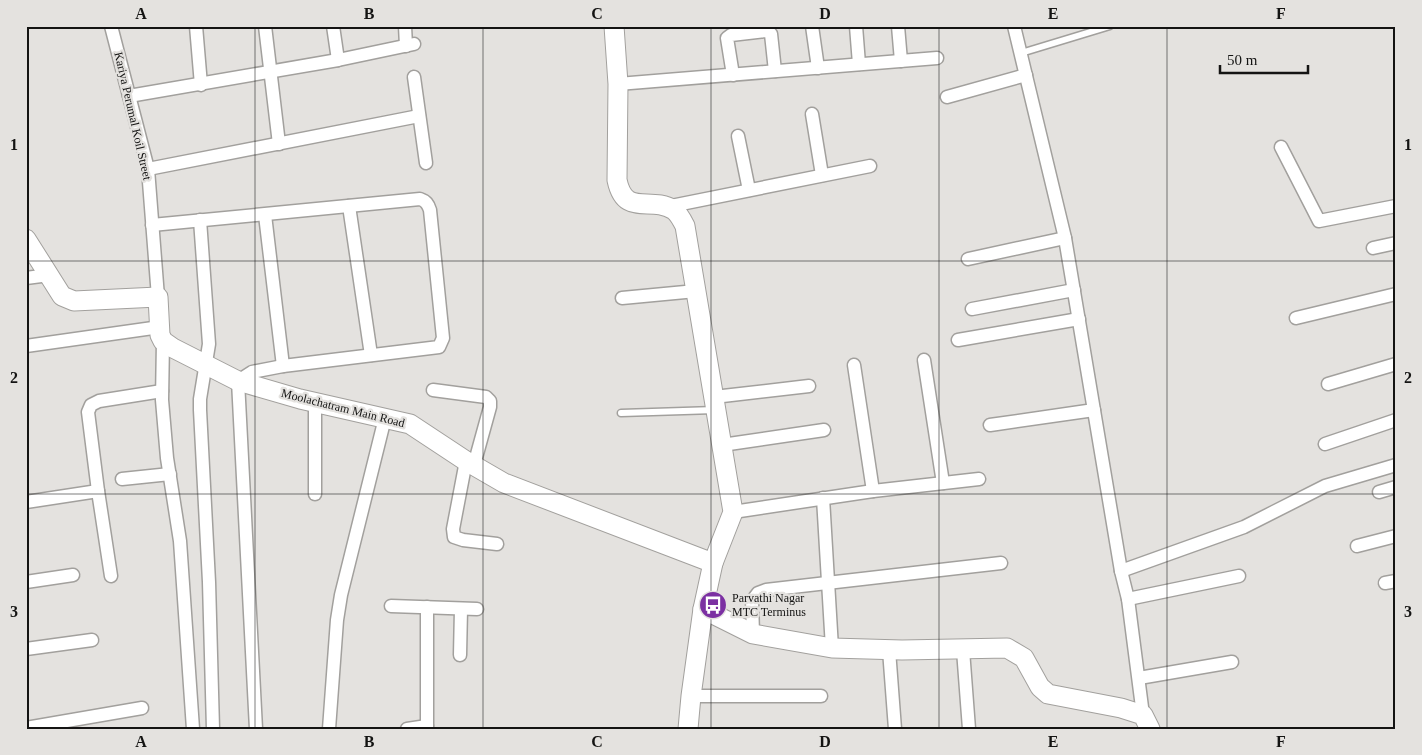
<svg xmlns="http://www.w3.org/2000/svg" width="1422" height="755" viewBox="0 0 1422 755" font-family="'Times New Roman',serif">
  <rect width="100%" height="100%" fill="#e4e2df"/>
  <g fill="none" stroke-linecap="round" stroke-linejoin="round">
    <!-- lane casing -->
    <g stroke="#a2a09d" stroke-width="9">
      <g id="lane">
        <polyline points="1021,53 1110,26"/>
        <polyline points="621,413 715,410"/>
      </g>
    </g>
    <!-- street casing -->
    <g stroke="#a2a09d" stroke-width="15">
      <g id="street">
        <polyline points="111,26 148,169 158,297"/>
        <polyline points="196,26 201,85"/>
        <polyline points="265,26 279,144"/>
        <polyline points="333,26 338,60"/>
        <polyline points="405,26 406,46"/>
        <polyline points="812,26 818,68"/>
        <polyline points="856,26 859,64"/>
        <polyline points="898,26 901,61"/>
        <polyline points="1014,26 1065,238 1121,571 1128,599 1143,715"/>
        <polyline points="733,75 727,38 731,35 765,31 769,32 771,34 775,71"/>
        <polyline points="414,77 426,163"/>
        <polyline points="618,84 937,58"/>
        <polyline points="129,96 338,60 414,44"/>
        <polyline points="947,97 1026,75"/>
        <polyline points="812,114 822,175"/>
        <polyline points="738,136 749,190"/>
        <polyline points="1281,147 1319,221 1396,206"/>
        <polyline points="148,169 419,116"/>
        <polyline points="349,206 371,355"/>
        <polyline points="666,207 870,166"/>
        <polyline points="265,215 283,366"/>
        <polyline points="200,220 209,344 200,399 200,410 209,582 213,729"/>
        <path d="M152 225 420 199C426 201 428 204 430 210L443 338 439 347 283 366 252 372 238 381 256 729"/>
        <polyline points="1373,248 1396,243"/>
        <polyline points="968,259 1065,238"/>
        <polyline points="26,278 49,275"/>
        <polyline points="622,298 696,291"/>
        <polyline points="972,309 1074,290"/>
        <polyline points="1296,318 1396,294"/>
        <polyline points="958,340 1079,319"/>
        <polyline points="163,341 162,400 167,458 180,541 193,729"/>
        <polyline points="26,346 160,327"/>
        <polyline points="924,360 943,483"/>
        <polyline points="854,365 873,491"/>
        <polyline points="1328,384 1396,364"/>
        <polyline points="433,390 486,397 490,401 490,407 474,465"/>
        <polyline points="714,397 809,386"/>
        <polyline points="315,402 315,494"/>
        <polyline points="990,425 1094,410"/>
        <polyline points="1325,444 1396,420"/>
        <polyline points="722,445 824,430"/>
        <polyline points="466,461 453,529 454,537 463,540 497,544"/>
        <polyline points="122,479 170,474"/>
        <polyline points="1379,492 1396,487"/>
        <polyline points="823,498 832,648"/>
        <polyline points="26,502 98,491"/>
        <polyline points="733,512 873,491 979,479"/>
        <polyline points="1357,546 1396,536"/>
        <polyline points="1121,571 1244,527 1325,486 1396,465"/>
        <polyline points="111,576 98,491 88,412 91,405 99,401 162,391"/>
        <polyline points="26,582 73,575"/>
        <polyline points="1385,583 1396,581"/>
        <polyline points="1128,599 1239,576"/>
        <polyline points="391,606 477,609"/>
        <polyline points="427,607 427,729"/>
        <polyline points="753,634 752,601 758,593 766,590 1001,563"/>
        <polyline points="26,649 92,640"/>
        <polyline points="889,650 895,729"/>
        <polyline points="963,650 969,729"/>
        <polyline points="460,655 461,609"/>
        <polyline points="1139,678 1232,662"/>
        <polyline points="691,696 821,696"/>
        <polyline points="26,728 142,708"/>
        <polyline points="329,729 337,620 341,595 385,418"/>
        <polyline points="407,729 427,726"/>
      </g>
    </g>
    <!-- secondary casing -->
    <g stroke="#a2a09d" stroke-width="21">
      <g id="secondary">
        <path d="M614 26 618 84 617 180C625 218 650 195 674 210 679 214 682 220 685 226L733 512 713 563 703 609 691 696 688 729"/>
        <polyline points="26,239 62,296 74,301 158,297 160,335 163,341 173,348 238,381 300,399 410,424 466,461 504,483 713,563"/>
        <polyline points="703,609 753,634 832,648 902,650 1007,648 1024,658 1040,687 1048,694 1121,708 1143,715 1150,729"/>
      </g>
    </g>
    <!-- lane -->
    <use href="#lane" stroke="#fff" stroke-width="6"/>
    <!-- street -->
    <use href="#street" stroke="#fff" stroke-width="12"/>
    <!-- secondary -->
    <use href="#secondary" stroke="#fff" stroke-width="19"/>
  </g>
  <!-- grid -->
  <path fill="none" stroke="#141413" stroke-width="1" stroke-opacity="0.55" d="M255 26V729M483 26V729M711 26V729M939 26V729M1167 26V729M26 261H1396M26 494H1396"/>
  <!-- icons -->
  <defs>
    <g id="bus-disc" transform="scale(1.4375)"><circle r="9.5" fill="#7b30a2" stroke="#e4e2df"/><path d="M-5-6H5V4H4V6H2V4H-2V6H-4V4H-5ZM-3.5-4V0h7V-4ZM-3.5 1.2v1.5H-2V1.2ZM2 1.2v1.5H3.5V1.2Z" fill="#fff"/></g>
  </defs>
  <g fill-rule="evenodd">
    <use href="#bus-disc" x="713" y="605"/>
  </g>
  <g text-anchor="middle" stroke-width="4.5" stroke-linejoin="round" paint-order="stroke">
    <!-- street labels -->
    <g font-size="12" fill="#141413" stroke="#e4e2df">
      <text transform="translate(133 116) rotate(77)" y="4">Kariya Perumal Koil Street</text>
      <text transform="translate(343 408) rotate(14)" y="4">Moolachatram Main Road</text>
    </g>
    <!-- poi labels -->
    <g font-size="12" fill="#141413" stroke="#e4e2df" text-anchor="start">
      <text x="732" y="602">Parvathi Nagar<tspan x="732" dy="14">MTC Terminus</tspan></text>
    </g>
  </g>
  <!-- border -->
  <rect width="1422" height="755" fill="none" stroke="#e4e2df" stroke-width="55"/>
  <!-- scale -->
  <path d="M1220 65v8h88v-8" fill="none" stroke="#141413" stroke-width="2.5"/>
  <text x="1227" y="65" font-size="15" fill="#141413" stroke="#e4e2df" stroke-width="4" paint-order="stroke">50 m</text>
  <rect x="28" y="28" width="1366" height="700" fill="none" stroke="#141413" stroke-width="2"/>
  <g font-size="16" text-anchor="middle" font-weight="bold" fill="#141413">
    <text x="141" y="19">A</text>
    <text x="369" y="19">B</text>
    <text x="597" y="19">C</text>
    <text x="825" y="19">D</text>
    <text x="1053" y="19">E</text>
    <text x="1281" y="19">F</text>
    <text x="14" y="150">1</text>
    <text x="1408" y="150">1</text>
    <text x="14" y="383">2</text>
    <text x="1408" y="383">2</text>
    <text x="14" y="617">3</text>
    <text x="1408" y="617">3</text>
    <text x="141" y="747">A</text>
    <text x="369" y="747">B</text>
    <text x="597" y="747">C</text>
    <text x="825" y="747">D</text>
    <text x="1053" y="747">E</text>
    <text x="1281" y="747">F</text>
  </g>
</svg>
